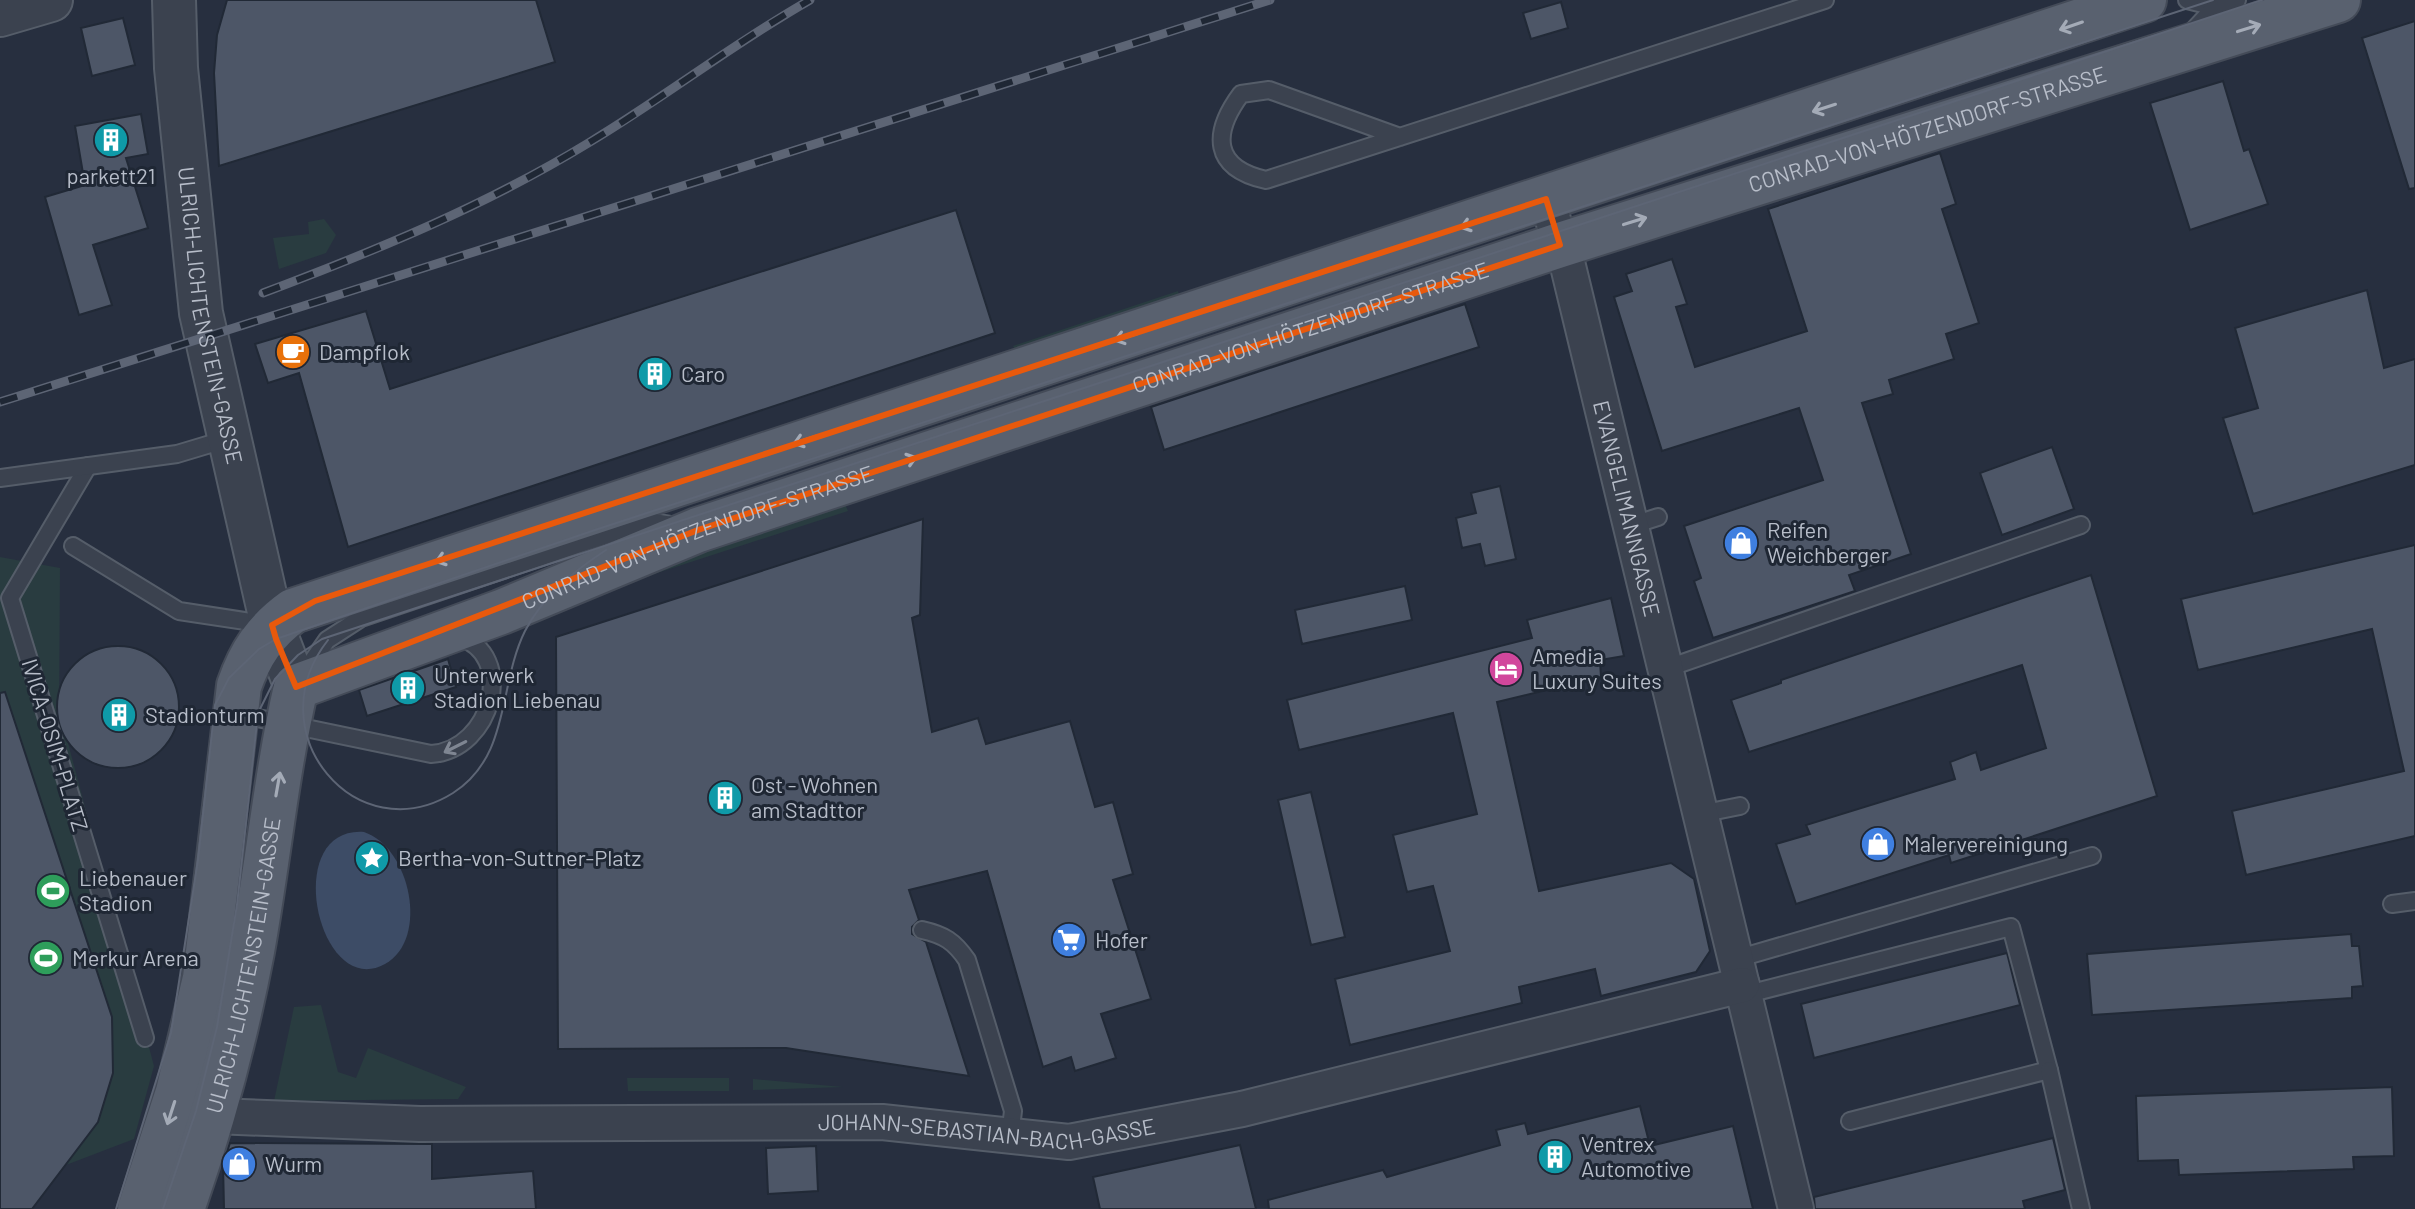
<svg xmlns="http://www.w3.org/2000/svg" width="2415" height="1209" viewBox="0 0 2415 1209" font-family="Barlow,sans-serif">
  <rect width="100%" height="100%" fill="#272f3f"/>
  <!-- green -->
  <g fill="#293c40">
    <polygon points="324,219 336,235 326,253 279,269 273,238 309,234 308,222"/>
    <polygon points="1178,291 1180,300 1017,353 1013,346"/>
    <polygon points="845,504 848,511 571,601 586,584"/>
    <polygon points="0,557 60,568 59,724 68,743 154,1066 134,1139 66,1165 25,1189 0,1197"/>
    <polygon points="321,1005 338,1072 356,1078 368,1048 466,1087 458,1099 274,1101 294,1007"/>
    <polygon points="627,1078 729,1078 729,1091 628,1091"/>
    <polygon points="753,1079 843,1087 753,1090"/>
  </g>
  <!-- water -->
  <path fill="#3d4c66" d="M364 832C410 847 430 939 385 964 318 1001 280 826 364 832Z"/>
  <!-- building -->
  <g fill="#4d5667" stroke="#212936" stroke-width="2">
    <polygon points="227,0 536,0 555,62 219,166 214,73 217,35"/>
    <polygon points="1561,2 1568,28 1531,39 1523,13"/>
    <polygon points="123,18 135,65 92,76 81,28"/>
    <polygon points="2415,21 2415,188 2409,189 2362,38"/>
    <polygon points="2223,81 2244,151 2249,149 2268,204 2190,230 2150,103"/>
    <polygon points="141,114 148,154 126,158 148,228 93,245 112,305 79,315 45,197 85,185 75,126"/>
    <polygon points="1940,153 1956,204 1942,209 1979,323 1946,334 1954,359 1889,380 1893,394 1862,403 1911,554 1849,575 1855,591 1713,638 1694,581 1701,578 1684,526 1823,480 1799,408 1662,451 1614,297 1632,291 1626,274 1672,259 1687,304 1676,307 1695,367 1807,331 1768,209"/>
    <polygon points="956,210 995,333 348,547 299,373 268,383 255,344 366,311 390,389"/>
    <polygon points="2367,290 2384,368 2415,359 2415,465 2253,514 2223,418 2258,408 2235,328"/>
    <polygon points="1465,304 1479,347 1164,450 1151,407"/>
    <polygon points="2052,447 2074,509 2002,535 1980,473"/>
    <polygon points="1500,486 1516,559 1485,566 1480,544 1462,548 1456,518 1476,513 1471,493"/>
    <polygon points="923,519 920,615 912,618 932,732 978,718 986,744 1070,721 1095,807 1113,802 1133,874 1113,880 1151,999 1101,1014 1116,1058 1075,1071 1071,1057 1043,1067 987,871 909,890 919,920 912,927 912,934 926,942 969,1076 786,1048 558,1049 556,637"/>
    <polygon points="2415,545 2415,836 2246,875 2232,811 2404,771 2372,629 2198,670 2181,599"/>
    <polygon points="2091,575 2157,796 1951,863 1949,855 1796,904 1776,844 1810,834 1806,825 1955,779 1950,762 1976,752 1981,770 2046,748 2022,665 1749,752 1731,700 1781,683 1781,680"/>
    <polygon points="1405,586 1412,620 1302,644 1295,610"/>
    <polygon points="1611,598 1624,656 1600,660 1601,677 1497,702 1539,891 1671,863 1694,879 1710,951 1696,972 1601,996 1595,969 1519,987 1522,1003 1350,1045 1335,979 1450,951 1433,886 1407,892 1393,835 1477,814 1453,713 1299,750 1287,700 1532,638 1527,620"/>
    <circle cx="118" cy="707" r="61"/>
    <polygon points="448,659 456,687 367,716 359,690"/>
    <polygon points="5,692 112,1017 113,1073 98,1122 32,1209 0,1209 0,693"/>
    <polygon points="1311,792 1345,937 1311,945 1278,800"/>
    <polygon points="2351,934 2352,946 2359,946 2363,986 2352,987 2352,998 2092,1015 2087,954"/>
    <polygon points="2007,953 2020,1005 1814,1058 1801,1004"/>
    <polygon points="2392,1087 2394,1156 2353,1157 2354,1169 2179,1175 2178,1160 2138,1161 2136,1096"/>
    <polygon points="1640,1106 1650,1146 1733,1126 1753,1209 1269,1209 1268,1200 1383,1170 1387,1177 1500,1145 1496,1130 1525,1123 1528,1134"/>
    <polygon points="2053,1138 2065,1190 2023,1201 2025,1209 1815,1209 1814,1197"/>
    <polygon points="230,1143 432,1144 432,1179 533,1171 536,1209 224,1209 223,1164"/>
    <polygon points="1240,1145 1256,1209 1100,1209 1093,1177"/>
    <polygon points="816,1146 818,1191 768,1194 766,1148"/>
  </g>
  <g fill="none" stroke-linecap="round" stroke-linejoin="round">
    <!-- service casing -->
    <g stroke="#555d69" stroke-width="20">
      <g id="service">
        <polyline points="2187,0 2215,7"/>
        <polyline points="2189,35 2215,7 2237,0"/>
        <path d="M1400 137 1269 90 1241 94C1212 133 1212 168 1266 180L1825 0"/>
        <polyline points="88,466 10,598 145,1038"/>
        <polyline points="0,478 177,454 227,439"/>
        <polyline points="1630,526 1658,517"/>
        <polyline points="73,546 179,611 271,625"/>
        <polyline points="1665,669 2081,525"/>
        <polyline points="304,673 327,640 361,618 648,521 677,526"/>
        <path d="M239 727 253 717 431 754C493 750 517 653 458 637"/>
        <polyline points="1700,814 1740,806"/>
        <polyline points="2392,904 2415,901"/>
        <path d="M922 930C944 935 954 941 967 960L1013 1111 1010 1136"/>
        <polyline points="1736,959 2092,856"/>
        <polyline points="1744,995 2011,927 2049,1070 1850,1121"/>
        <polyline points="2049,1070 2081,1209"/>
      </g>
    </g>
    <!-- minor casing -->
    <g stroke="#555d69" stroke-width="38">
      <g id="minor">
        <path id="s1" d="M1546 199 1567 262 1796 1209"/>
        <path id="s2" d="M214 1116 420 1124 882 1122 1069 1142 1242 1109 1742 985"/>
      </g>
    </g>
    <!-- tertiary casing -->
    <g stroke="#555d69" stroke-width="46">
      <g id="tertiary">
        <path id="s3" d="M174 0 176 68 201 313 272 625 296 687"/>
        <polyline points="0,15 51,0"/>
      </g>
    </g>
    <!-- primary casing -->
    <g stroke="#444b58" stroke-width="48">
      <g id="primary">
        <path d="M140 1209 178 1092 205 978 239 686C250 654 265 631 293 611L2144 0"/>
        <path id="s4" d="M182 1209C212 1124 235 1040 252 951 268 863 276 774 296 687L501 612 698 530 1560 245 2338 0"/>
      </g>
    </g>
    <!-- service -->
    <use href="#service" stroke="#3b424f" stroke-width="16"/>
    <!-- minor -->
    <use href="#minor" stroke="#3b424f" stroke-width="34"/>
    <!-- tertiary -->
    <use href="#tertiary" stroke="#3b424f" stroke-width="42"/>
    <!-- primary -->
    <use href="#primary" stroke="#59616f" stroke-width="44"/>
    <!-- tram -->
    <g stroke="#5d6575" stroke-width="2">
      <path d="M328 640C255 733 357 853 453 793 511 756 498 685 525 631 543 596 574 571 606 550"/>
      <polyline points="116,1209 171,1033 198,860 215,705 229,678 259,649 276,639 598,529 2213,0"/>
      <polyline points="163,1209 196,1111 217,1027 237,905 258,713 275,679 298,655 322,639 2262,0"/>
    </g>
    <!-- rail casing -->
    <g stroke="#5d6575" stroke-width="9">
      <g id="rail">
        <path d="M263 293C375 251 487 205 590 142 665 97 734 43 810 0"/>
        <polyline points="0,402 1270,0"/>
      </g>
    </g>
    <!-- rail -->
    <use href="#rail" stroke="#1f2734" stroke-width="6" stroke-dasharray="18" stroke-linecap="butt"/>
  </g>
  <!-- one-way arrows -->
  <defs><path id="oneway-shaft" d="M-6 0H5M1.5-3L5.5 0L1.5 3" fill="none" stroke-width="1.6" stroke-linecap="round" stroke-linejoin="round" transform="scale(2)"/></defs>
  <g stroke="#a4abb7">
    <use href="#oneway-shaft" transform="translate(2071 26) rotate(161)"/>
    <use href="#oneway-shaft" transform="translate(2249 28) rotate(-17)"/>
    <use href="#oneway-shaft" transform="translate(1824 108) rotate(162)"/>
    <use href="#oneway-shaft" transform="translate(1635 221) rotate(-17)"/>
    <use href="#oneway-shaft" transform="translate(1472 224) rotate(162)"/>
    <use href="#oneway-shaft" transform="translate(1126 337) rotate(163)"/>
    <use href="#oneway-shaft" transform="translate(805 440) rotate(162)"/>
    <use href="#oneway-shaft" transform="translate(905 461) rotate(-18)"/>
    <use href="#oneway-shaft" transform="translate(447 558) rotate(162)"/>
    <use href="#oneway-shaft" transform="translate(278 784) rotate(-80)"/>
    <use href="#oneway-shaft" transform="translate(171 1113) rotate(108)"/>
  </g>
  <use stroke="#7f8692" href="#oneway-shaft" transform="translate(455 747) rotate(153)"/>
  <!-- marked area -->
  <path fill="none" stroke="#e8590c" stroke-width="6" stroke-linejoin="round" d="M1546 199 1560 245 698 530 296 687 276 639 272 625 315 601Z"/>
  <!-- icons -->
  <defs>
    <g id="building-disc" transform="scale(1.8)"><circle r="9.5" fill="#0f9aa8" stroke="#1f2734"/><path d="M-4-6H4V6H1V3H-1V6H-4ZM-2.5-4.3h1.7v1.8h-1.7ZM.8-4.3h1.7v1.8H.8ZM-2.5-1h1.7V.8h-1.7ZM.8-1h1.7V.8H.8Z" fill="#fff"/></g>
    <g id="cafe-disc" transform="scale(1.8)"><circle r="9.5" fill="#e8710a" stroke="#1f2734"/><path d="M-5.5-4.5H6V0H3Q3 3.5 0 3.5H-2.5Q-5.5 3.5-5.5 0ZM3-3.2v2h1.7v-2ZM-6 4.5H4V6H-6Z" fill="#fff"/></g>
    <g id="shop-disc" transform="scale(1.8)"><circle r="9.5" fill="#3f7fe0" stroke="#1f2734"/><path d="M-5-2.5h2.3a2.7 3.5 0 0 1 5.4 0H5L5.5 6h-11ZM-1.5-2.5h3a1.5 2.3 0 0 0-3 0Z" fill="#fff"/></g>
    <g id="hotel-disc" transform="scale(1.8)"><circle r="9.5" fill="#d1479c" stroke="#1f2734"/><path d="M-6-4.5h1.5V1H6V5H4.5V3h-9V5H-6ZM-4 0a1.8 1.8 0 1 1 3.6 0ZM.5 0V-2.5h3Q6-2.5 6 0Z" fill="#fff"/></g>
    <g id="sight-disc" transform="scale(1.8)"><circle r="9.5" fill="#0f9aa8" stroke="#1f2734"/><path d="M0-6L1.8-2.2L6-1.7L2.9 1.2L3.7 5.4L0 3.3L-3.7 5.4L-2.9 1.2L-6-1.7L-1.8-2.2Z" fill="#fff"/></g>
    <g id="stadium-disc" transform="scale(1.8)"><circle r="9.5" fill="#2e9e5b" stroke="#1f2734"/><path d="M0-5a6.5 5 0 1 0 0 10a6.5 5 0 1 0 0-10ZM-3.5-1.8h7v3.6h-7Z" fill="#fff"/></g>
    <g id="supermarket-disc" transform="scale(1.8)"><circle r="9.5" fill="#3f7fe0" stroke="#1f2734"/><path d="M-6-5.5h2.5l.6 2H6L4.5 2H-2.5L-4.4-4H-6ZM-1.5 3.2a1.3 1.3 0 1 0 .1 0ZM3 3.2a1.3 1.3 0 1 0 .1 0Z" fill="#fff"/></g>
  </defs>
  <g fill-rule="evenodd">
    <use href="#building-disc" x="111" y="140"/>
    <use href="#cafe-disc" x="293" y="352"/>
    <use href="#building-disc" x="655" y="374"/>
    <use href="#shop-disc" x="1741" y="543"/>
    <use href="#hotel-disc" x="1506" y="669"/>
    <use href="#building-disc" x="408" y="688"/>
    <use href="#building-disc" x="119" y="715"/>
    <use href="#building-disc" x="725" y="798"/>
    <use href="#shop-disc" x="1878" y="844"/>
    <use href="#sight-disc" x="372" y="858"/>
    <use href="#stadium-disc" x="53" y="891"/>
    <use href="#supermarket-disc" x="1069" y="940"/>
    <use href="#stadium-disc" x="46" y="958"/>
    <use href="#building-disc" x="1555" y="1157"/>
    <use href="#shop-disc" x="239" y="1164"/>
  </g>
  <g text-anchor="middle" stroke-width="6" stroke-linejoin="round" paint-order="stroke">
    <!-- street labels -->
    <g font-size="22" fill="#b7bdc9" stroke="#1f2734">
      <text dy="8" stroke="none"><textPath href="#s4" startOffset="2260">CONRAD-VON-HÖTZENDORF-STRASSE</textPath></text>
      <text dy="8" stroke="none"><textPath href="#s3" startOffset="318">ULRICH-LICHTENSTEIN-GASSE</textPath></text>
      <text dy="8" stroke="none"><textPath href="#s4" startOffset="1612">CONRAD-VON-HÖTZENDORF-STRASSE</textPath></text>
      <text dy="8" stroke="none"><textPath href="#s1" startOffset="320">EVANGELIMANNGASSE</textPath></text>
      <text dy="8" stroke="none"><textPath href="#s4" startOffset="964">CONRAD-VON-HÖTZENDORF-STRASSE</textPath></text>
      <text transform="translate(55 745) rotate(73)" y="8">IVICA-OSIM-PLATZ</text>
      <text dy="8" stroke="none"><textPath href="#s4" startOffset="252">ULRICH-LICHTENSTEIN-GASSE</textPath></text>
      <text dy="8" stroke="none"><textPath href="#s2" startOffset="774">JOHANN-SEBASTIAN-BACH-GASSE</textPath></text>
    </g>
    <!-- poi labels -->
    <g font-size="22" fill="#b7bdc9" stroke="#1f2734" text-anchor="start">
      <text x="111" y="184" text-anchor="middle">parkett21</text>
      <text x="319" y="360">Dampflok</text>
      <text x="681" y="382">Caro</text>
      <text x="1767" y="538">Reifen<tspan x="1767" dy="25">Weichberger</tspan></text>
      <text x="1532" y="664">Amedia<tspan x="1532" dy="25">Luxury Suites</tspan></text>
      <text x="434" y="683">Unterwerk<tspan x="434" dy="25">Stadion Liebenau</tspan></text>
      <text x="145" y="723">Stadionturm</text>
      <text x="751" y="793">Ost - Wohnen<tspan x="751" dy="25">am Stadttor</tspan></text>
      <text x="1904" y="852">Malervereinigung</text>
      <text x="398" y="866">Bertha-von-Suttner-Platz</text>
      <text x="79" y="886">Liebenauer<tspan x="79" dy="25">Stadion</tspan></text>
      <text x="1095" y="948">Hofer</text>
      <text x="72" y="966">Merkur Arena</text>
      <text x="1581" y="1152">Ventrex<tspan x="1581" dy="25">Automotive</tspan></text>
      <text x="265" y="1172">Wurm</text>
    </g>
  </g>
</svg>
